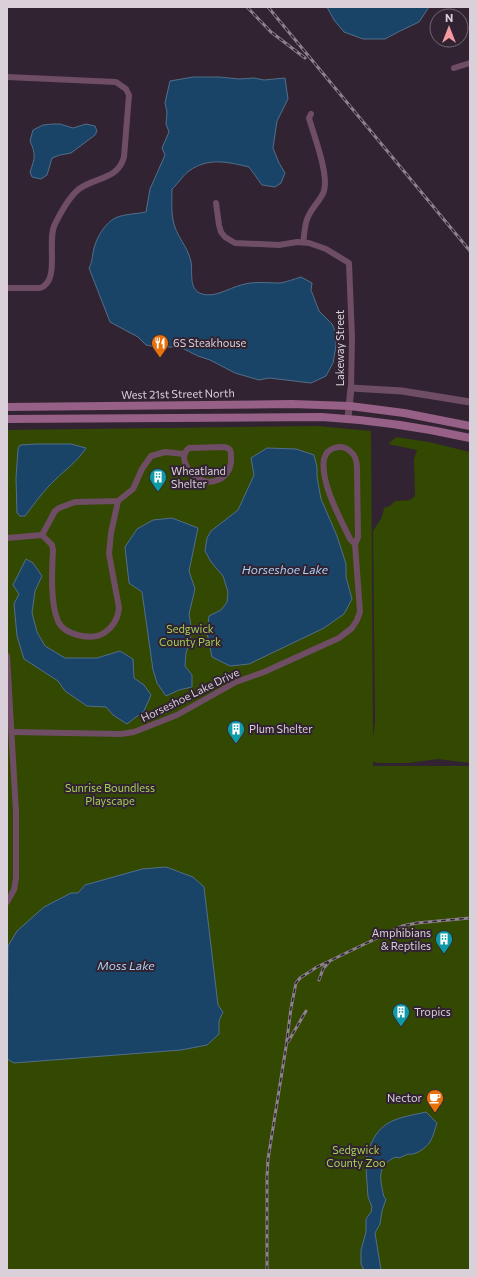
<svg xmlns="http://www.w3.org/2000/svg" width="477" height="1277" viewBox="0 0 477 1277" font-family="Commissioner,sans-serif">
  <rect width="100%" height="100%" fill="#312331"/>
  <!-- green -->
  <polygon fill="#334800" points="317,426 371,431 373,737 375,722 373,531 382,517 384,508 390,506 395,501 410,500 415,496 414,459 417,450 388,444 396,437 429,442 470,452 470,763 438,759 408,763 379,763 373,762 373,766 470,766 470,1270 7,1270 7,430"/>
  <!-- water -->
  <g fill="#194468" stroke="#536e8a">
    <polygon points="327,7 429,7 419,22 398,32 385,39 363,39 344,32 334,20"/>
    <path d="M193 77H219L239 79 254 78 264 80 285 78 288 99 277 121 273 148 279 163 285 173 281 183 275 187 262 185 249 167C228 162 208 157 189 171 183 175 178 184 172 189 172 199 171 210 173 220 176 237 188 246 191 262 193 272 188 290 202 294 215 298 229 288 241 285 254 281 267 283 280 283 287 282 294 279 301 277L312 283 311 290 319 311 332 324 336 333V346L333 363 326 376 311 383 269 378 259 380 235 373 210 360 198 356 180 347H157L146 345 138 337 110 322 89 268C93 261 92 253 95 245 98 235 106 223 115 218 124 214 136 214 146 212L150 189 165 155 162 148 169 132 166 124 167 112 165 103 170 81Z"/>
    <path d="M53 124H60L73 128 86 124 95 126 97 131 95 135 71 153 60 155 52 158 47 175 41 179 32 177 30 172C35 158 36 154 30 141L33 130 43 125Z"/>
    <path d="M36 444H71L86 448C77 462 67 468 55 480 44 490 35 503 25 516H20L17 513 16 478 18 449 20 445Z"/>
    <polygon points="267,448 296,449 314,455 317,467 317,477 321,499 337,536 346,564 346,577 352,599 344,614 324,628 249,664 230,666 212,657 207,633 209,616 221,610 227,602 228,592 223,576 211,562 205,551 207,538 211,531 238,510 254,475 251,458"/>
    <polygon points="172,518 198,528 189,571 195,589 189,614 192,632 186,653 185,666 192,675 192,687 179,690 166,696 157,683 153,670 142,592 129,583 125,547 137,529 153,520"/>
    <polygon points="26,559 33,563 42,576 35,591 32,613 37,632 45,646 65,658 97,658 120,651 133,659 134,678 144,685 151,695 144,711 127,724 113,715 106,707 87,706 65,691 58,681 24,659 17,636 14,604 19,594 13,585"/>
    <polygon points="166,867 193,877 204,887 218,1005 223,1012 219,1021 219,1034 207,1045 181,1050 14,1063 7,1059 8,946 17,931 44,907 71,893 78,893 85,885 142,869"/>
    <path d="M426 1112 437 1123C435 1129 433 1137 430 1142 426 1148 415 1156 408 1154L399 1158 396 1157C376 1165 380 1179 384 1197L386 1199 382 1211 380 1224 375 1233 381 1270H364L361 1264V1250L366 1232V1219L371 1212 372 1207 368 1197 366 1168 368 1164 366 1159C368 1153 370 1144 374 1138 385 1118 405 1117 426 1112Z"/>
  </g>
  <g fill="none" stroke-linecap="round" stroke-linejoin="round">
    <!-- minor -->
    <g stroke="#6f4d65" stroke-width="6">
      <polyline points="454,68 470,63"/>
      <path d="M7 77 116 82 126 89 129 95 124 157C118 180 95 177 79 189 70 196 60 214 55 224 46 241 61 281 40 288H7"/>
      <polyline points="216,203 219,225 221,232 225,237 235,243 279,245 297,242 309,243 326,249 349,263 352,338 351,388"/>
      <path d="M303 242C305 233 304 223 309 215 313 206 321 200 324 191 329 174 314 136 309 118L311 114"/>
      <path d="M224 447C230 448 231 450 231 456 234 484 198 492 186 465 183 458 183 453 189 448Z"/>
      <path d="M42 535 52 545 53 550C52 569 50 603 58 621 64 635 91 641 104 633 113 627 118 618 119 608L109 554 111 533 118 501"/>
      <polyline points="7,538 42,535 55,511 59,508 75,502 118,501 133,489 142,469 151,456 165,452 184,454"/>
      <polyline points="7,656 16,812 16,878 14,890 7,902"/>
      <path d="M12 732 121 734 134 732 177 715 236 682 264 672 339 638 352 628 357 620 360 612 355 544 358 537 357 469C357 463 356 456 351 452 342 443 327 447 324 459 320 482 340 518 350 539L355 544"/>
    </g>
    <!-- tertiary -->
    <polyline stroke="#6f4d65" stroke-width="7" points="348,418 351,388 402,391 470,402"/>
    <!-- secondary -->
    <g stroke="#966087" stroke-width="8">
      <polyline points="7,407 292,404 350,406 404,413 470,426"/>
      <path d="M7 419 322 417C372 420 421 427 470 438"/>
    </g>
    <!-- rail casing -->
    <g stroke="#8c818c" stroke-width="3">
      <g id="rail">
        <polyline points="247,7 271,32 305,58"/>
        <polyline points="268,7 470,251"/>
        <polyline points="319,980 323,969 329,962"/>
        <polyline points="288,1042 306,1011"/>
        <polyline points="267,1270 267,1176 268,1159 286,1047 291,1008 296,983 300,978 317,967 402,926 417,923 470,918"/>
      </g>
    </g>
    <!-- rail -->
    <use href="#rail" stroke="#312331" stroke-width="1.5" stroke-dasharray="4.5" stroke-linecap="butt"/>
  </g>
  <!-- icons -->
  <defs>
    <g id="restaurant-pin" transform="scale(0.9)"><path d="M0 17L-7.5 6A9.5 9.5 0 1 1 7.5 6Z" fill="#e8710a" stroke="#312331"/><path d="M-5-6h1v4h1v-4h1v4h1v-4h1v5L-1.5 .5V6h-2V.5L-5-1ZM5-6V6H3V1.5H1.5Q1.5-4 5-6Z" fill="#fff"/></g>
    <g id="building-pin" transform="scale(0.9)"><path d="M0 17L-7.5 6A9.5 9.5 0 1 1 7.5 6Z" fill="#0f9aa8" stroke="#312331"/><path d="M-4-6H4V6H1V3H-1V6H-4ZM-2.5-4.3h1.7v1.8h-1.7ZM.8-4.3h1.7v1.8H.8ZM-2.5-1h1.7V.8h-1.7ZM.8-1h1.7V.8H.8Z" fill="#fff"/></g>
    <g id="cafe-pin" transform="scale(0.9)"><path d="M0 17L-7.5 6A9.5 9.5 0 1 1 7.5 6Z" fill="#e8710a" stroke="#312331"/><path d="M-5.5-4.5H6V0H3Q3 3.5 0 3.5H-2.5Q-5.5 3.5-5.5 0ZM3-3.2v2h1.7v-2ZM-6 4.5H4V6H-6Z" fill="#fff"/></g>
  </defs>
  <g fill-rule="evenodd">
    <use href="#restaurant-pin" x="160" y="343"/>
    <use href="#building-pin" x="158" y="477"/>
    <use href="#building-pin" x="236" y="729"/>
    <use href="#building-pin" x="444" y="939"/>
    <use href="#building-pin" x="401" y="1012"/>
    <use href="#cafe-pin" x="435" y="1098"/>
  </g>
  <g text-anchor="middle" stroke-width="4" stroke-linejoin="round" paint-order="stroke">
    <!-- poi labels -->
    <g font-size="11" fill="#d9d0d9" stroke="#312331" text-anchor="start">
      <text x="173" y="347">6S Steakhouse</text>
      <text x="171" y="475">Wheatland<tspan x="171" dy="13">Shelter</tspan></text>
      <text x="249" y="733">Plum Shelter</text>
      <text x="431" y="937" text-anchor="end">Amphibians<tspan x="431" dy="13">&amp; Reptiles</tspan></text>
      <text x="414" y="1016">Tropics</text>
      <text x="422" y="1102" text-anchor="end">Nector</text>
    </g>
    <!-- street labels -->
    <g font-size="11" fill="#d9d0d9" stroke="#312331">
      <text transform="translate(340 348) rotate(-90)" y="4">Lakeway Street</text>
      <text transform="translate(178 394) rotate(-1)" y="4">West 21st Street North</text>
      <text transform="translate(190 695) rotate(-26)" y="4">Horseshoe Lake Drive</text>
    </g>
    <!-- park labels -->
    <g font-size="11" fill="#a5d155" stroke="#312331">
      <text x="190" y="633">Sedgwick<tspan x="190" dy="13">County Park</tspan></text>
      <text x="110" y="792">Sunrise Boundless<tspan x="110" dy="13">Playscape</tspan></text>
      <text x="356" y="1154">Sedgwick<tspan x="356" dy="13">County Zoo</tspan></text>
    </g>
    <!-- water labels -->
    <g font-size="12" font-style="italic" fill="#abd0f4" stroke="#312331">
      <text x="285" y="574">Horseshoe Lake</text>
      <text x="126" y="970">Moss Lake</text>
    </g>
  </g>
  <!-- border -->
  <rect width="477" height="1277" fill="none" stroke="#d9d0d9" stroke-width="16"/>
  <!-- north arrow -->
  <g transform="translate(449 28)"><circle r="19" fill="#312331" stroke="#746874"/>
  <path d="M0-3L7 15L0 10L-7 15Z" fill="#f49aa0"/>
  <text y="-6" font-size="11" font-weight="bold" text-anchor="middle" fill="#d9d0d9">N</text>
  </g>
</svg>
